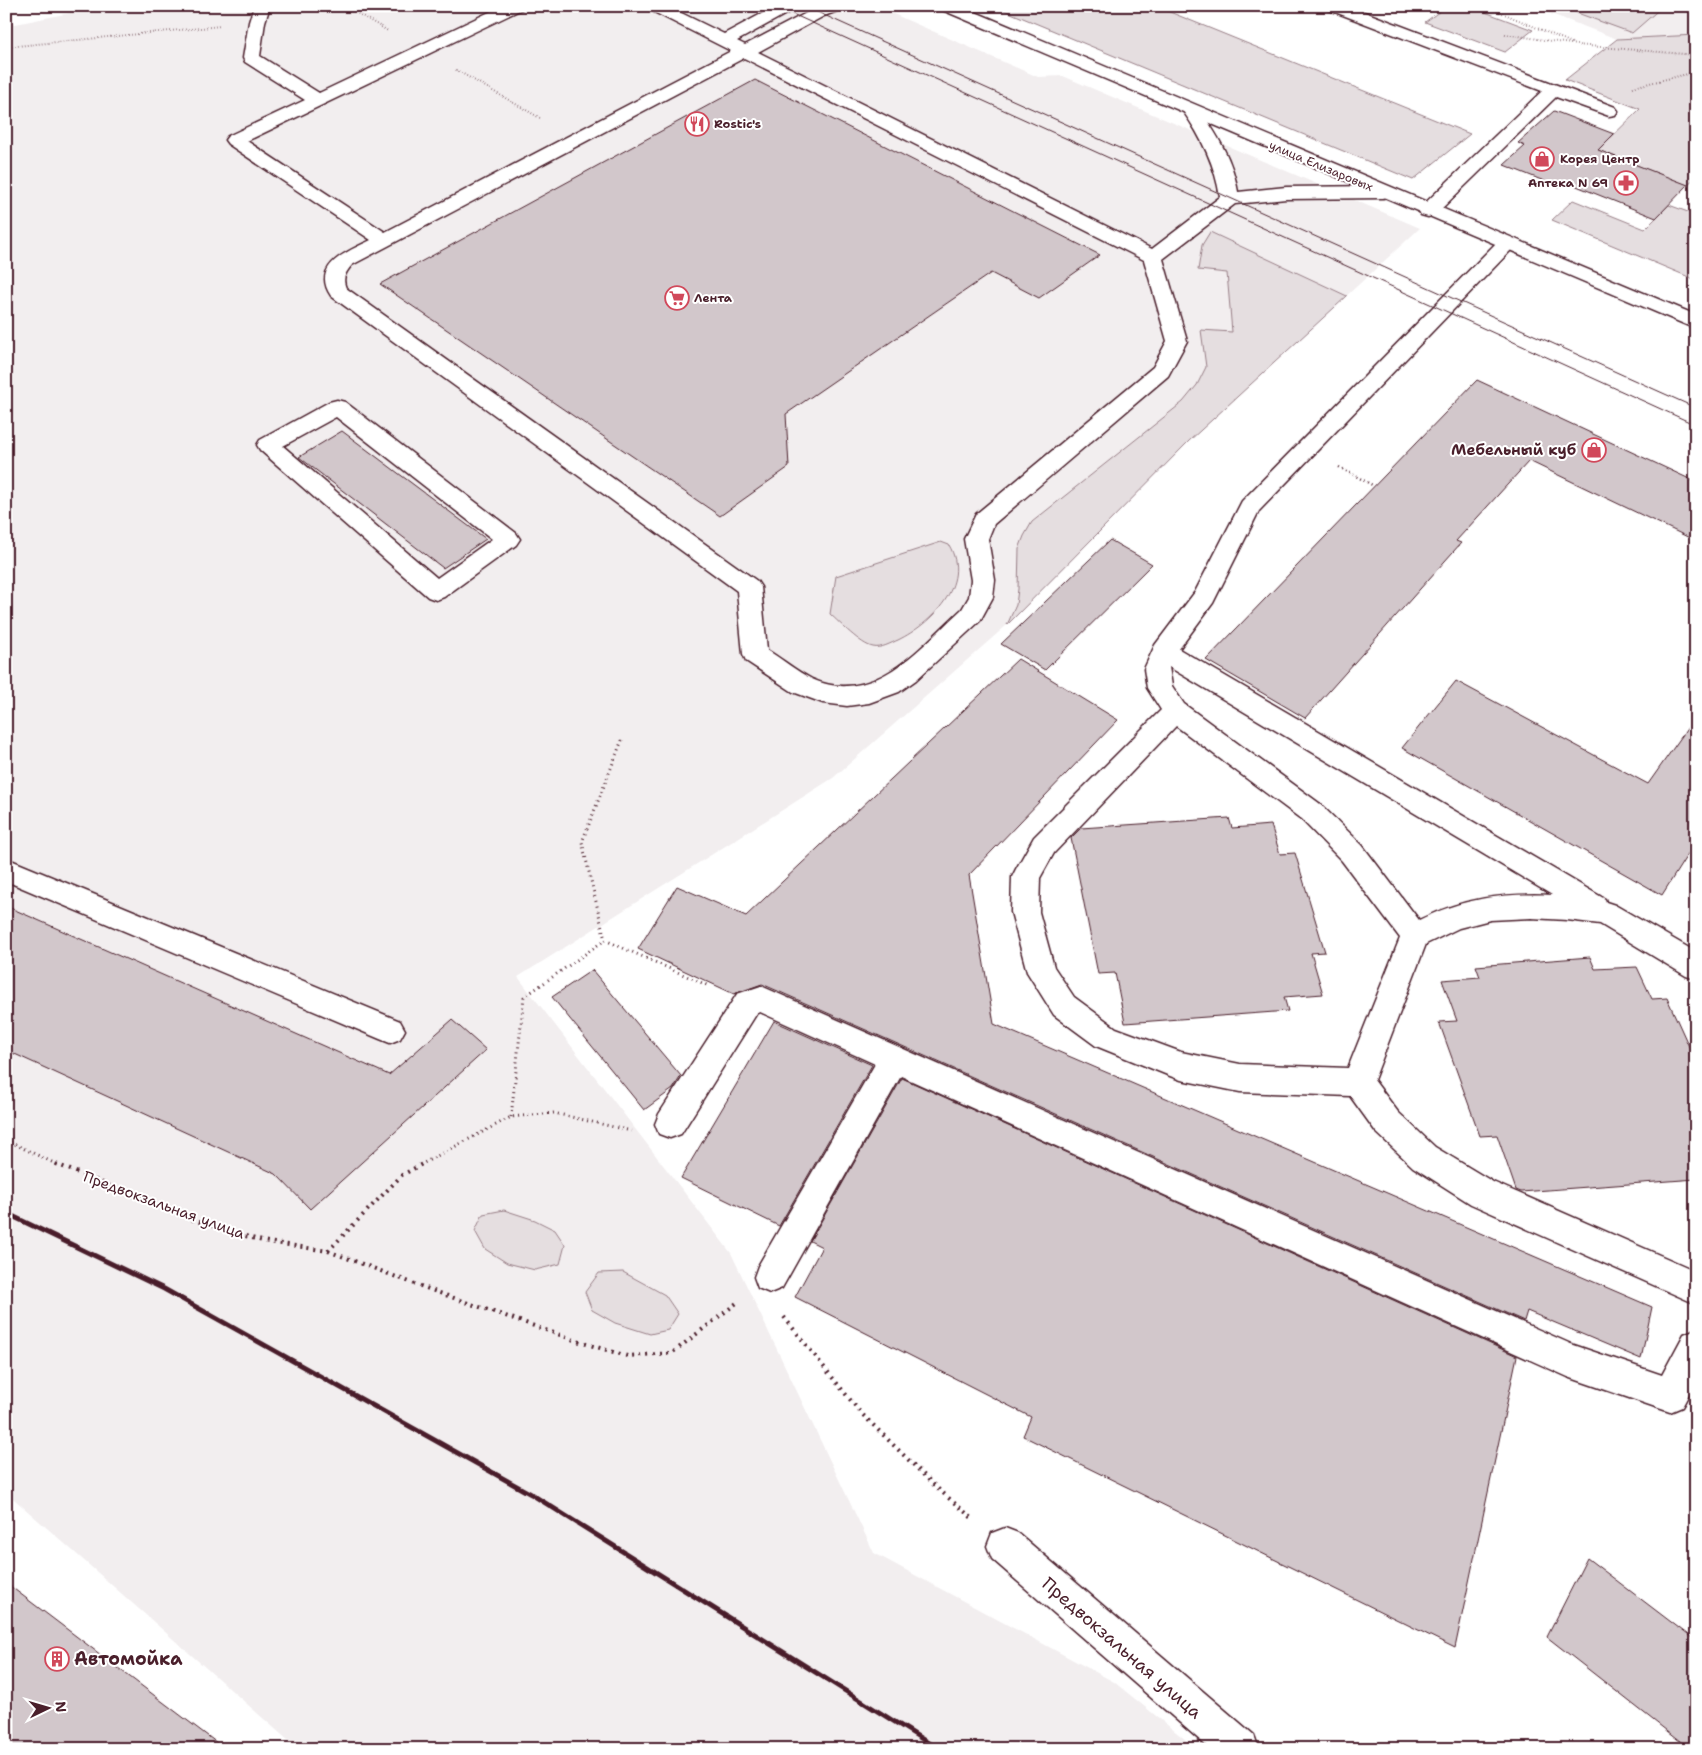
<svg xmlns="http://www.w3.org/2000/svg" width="1702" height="1755" viewBox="0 0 1702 1755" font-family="'Shantell Sans',sans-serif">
  <rect width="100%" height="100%" fill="#fff"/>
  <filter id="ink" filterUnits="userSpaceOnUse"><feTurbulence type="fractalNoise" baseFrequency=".02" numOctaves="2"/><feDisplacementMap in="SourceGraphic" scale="10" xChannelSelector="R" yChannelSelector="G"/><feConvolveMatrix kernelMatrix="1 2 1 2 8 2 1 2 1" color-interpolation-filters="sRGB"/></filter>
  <g filter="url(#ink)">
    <!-- built -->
    <g fill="#f2eeef" fill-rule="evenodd">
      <path d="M104 6H875L1038 77 1063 76 1420 228 1189 441 1007 625 833 778 518 977 731 1253 874 1553 1114 1682 1197 1749H298L6 1492V26ZM755 80 1099 254 1039 298 991 273 786 414 789 467 720 516 381 284Z"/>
      <polygon points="1530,6 1696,6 1696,35 1617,39"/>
    </g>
    <!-- green -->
    <g fill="#e5dee0" stroke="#987e86">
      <polygon points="994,6 1155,6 1470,134 1413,180"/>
      <polygon points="1447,6 1469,6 1533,30 1505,52 1425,22"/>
      <polygon points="1558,6 1663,6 1632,33"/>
      <polygon points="1696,35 1696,177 1687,185 1598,150 1640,109 1565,80 1617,39"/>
      <polygon points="1573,200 1645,229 1669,205 1696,215 1696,280 1552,220"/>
      <polygon points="1210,232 1347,296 1189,441 1007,625 1016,605 1018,589 1019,549 1024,536 1032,522 1183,402 1197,385 1206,367 1201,330 1232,332 1227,273 1198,270 1202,245"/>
      <path d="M941 542 949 545C972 584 931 624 898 640 891 643 881 649 873 647 861 645 840 623 830 614L836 576Z"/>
      <polygon points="504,1210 535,1220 555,1230 565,1245 560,1264 535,1270 507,1263 485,1249 475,1231 483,1214"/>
      <polygon points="623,1272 665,1295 678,1314 668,1330 650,1334 615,1323 592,1310 585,1292 599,1273"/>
    </g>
    <!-- building -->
    <g fill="#d2c7cb" stroke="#4a1f2b">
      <polygon points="755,80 1100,255 1039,298 991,273 937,310 786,414 789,467 720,516 380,284"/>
      <polygon points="1554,111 1614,134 1598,150 1688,185 1656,218 1564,181 1559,187 1504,165 1525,146 1518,143"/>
      <polygon points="1477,380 1696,482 1696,541 1529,461 1456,541 1461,543 1305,718 1206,660"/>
      <polygon points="342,431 486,539 443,568 299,457"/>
      <polygon points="1110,540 1152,564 1045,670 1001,644"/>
      <polygon points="1018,659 1118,720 969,875 994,1024 1652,1307 1641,1359 1527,1311 1524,1321 762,984 734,994 638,949 677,886 746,916"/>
      <polygon points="1456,681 1648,784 1696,716 1696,841 1662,895 1402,748"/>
      <polygon points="1229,818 1232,828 1271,825 1280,854 1295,853 1325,952 1311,953 1323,994 1284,997 1288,1011 1125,1023 1115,973 1098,974 1071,838 1081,828"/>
      <polygon points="6,906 389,1075 452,1020 486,1050 310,1209 276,1174 6,1050"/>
      <polygon points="1590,957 1595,969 1637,967 1652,999 1667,998 1696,1062 1696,1179 1521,1192 1516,1190 1497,1135 1480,1136 1439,1022 1457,1021 1442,980 1480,977 1476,966"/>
      <polygon points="592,970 681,1076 673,1089 644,1110 552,997"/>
      <polygon points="774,1021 872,1065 779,1226 681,1178"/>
      <polygon points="902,1078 1517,1356 1455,1648 1023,1436 1031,1417 795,1297 822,1247 810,1241"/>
      <polygon points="1587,1558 1696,1641 1696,1749 1690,1749 1547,1637"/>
      <polygon points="6,1583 225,1749 6,1749"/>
    </g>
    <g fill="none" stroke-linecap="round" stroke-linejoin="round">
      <!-- minor casing -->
      <g stroke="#4a1f2b" stroke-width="3">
        <g id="minor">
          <path d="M254 6H270L265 22 260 56 319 93 502 6H524L522 9 247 141 385 232 731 51 648 9 646 6H667L724 34 776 6H797L795 9 737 41 745 45 812 10 821 6H845L843 9 824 16 758 52 1152 249 1220 197C1215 165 1202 138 1183 111L1186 107 1192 106 1198 107C1217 134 1233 160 1238 192L1286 187 1383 186 1390 188 1392 192 1390 196 1383 198 1286 199 1235 204 1163 259 1187 341 1168 376 994 524 988 539 995 580 993 597 980 621 916 680 899 692 869 703 847 706 823 703 793 692 746 661 743 654 737 591 331 296C310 265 349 251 371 240L228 144 225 140 228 136 305 100 245 62 243 58 249 22ZM744 58 1144 260 1167 341 1153 367 976 514 964 539 971 580 969 597 962 609C921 646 875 707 812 679 797 672 782 659 767 650L761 587 757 581 346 288C342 279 345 273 352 265Z"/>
          <polygon points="1325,6 1349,6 1615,107 1618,111 1615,115 1609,116 1556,97 1435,215 1428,217 1421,215 1419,211 1421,207 1542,91 1327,9"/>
          <path d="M1506 238 1513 240 1516 244 1513 248 1259 511 1213 603 1179 649 1605 899 1606 902 1615 905 1696 952V979L1686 976 1600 924 1567 920 1531 918 1490 920 1459 928 1426 944 1374 1080 1398 1112 1435 1147 1493 1182 1696 1271V1304L1471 1204 1413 1167 1376 1132 1350 1096 1240 1092 1181 1080 1170 1076 1096 1046 1054 1015 1027 972 1011 912 1012 877 1016 869 1034 837 1161 710 1147 688 1144 669 1155 645 1195 592 1242 501 1499 240ZM1169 667 1552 895C1503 893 1464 898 1419 920L1362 845 1319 803 1184 704 1172 686ZM1176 726 1301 819 1342 861 1400 938 1348 1068 1240 1064 1181 1052 1116 1028 1074 997 1054 967 1039 912 1040 878 1054 853Z"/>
          <path d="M337 400 345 402 516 533 520 539 516 545 444 597 436 600 428 597 260 450 257 445 260 440 329 402ZM336 417 492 539 437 578 283 446Z"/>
          <polygon points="6,858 400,1021 405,1030 400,1039 390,1043 380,1039 6,881"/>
          <polygon points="761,986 1571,1344 1662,1375 1684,1334 1696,1329 1696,1381 1682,1407 1670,1412 1568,1377 901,1076 782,1288 770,1293 758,1288 754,1277 758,1266 875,1064 760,1012 757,1013 681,1134 670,1138 659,1134 655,1124 659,1114 737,994"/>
          <polygon points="1005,1528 1018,1533 1254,1735 1259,1749 1210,1749 992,1559 987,1546 992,1533"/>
        </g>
      </g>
      <!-- major casing -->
      <g stroke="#4a1f2b" stroke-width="3">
        <polygon id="major" points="938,6 961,6 1696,315 1696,329 940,9"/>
      </g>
      <!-- path-far3 -->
      <g stroke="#4a1f2b" stroke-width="2" stroke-dasharray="0.5 2.5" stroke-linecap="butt">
        <polyline points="345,6 388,31"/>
        <polyline points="1486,6 1572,43"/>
        <polyline points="1505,34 1577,45 1696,55"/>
        <polyline points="6,47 221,26"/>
        <polyline points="456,70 542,119"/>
        <polyline points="1633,87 1696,72"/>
      </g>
      <!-- path-far2 -->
      <polyline stroke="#4a1f2b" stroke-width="2.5" stroke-dasharray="1 3" stroke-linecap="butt" points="1339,467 1374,486"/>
      <!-- path-far1 -->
      <g stroke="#4a1f2b" stroke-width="3" stroke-dasharray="1 4" stroke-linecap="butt">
        <polyline points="622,740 582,842 605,940 709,986"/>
        <polyline points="511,1117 524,997 605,940"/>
        <polyline points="6,1140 58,1165"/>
        <polyline points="420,1165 511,1117 554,1113 631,1131"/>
      </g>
      <!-- path -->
      <g stroke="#4a1f2b" stroke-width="4" stroke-dasharray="2 5" stroke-linecap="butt">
        <polyline points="56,1164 196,1221 262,1241 328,1251 431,1290 580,1342 627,1356 672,1353 738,1302"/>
        <polyline points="328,1251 402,1175 422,1164"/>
        <polyline points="784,1317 860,1412 937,1488 972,1518"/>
      </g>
      <!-- minor -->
      <use href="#minor" fill="#fff" fill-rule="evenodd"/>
      <!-- major -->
      <use href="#major" fill="#fff" fill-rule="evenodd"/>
      <!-- tram -->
      <g stroke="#4a1f2b" stroke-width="1">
        <polyline points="775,6 1696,425"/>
        <polyline points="804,6 1696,408"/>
      </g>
      <!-- rail -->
      <polyline stroke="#4a1f2b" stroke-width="5" points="6,1213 164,1289 531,1494 938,1749"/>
    </g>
  </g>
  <!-- icons -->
  <defs>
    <g id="restaurant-ring" transform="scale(1.25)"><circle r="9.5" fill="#fff" stroke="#d1495b" stroke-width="1.5"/><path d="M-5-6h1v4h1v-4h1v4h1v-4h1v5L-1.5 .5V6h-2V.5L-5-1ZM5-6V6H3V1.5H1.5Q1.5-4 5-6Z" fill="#d1495b"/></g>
    <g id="shop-ring" transform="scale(1.25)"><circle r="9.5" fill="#fff" stroke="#d1495b" stroke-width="1.5"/><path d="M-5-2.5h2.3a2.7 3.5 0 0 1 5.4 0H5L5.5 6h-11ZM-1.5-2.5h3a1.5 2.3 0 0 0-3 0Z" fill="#d1495b"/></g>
    <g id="pharmacy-ring" transform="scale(1.25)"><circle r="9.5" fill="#fff" stroke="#d1495b" stroke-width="1.5"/><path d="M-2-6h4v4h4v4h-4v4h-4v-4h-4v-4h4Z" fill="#d1495b"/></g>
    <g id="supermarket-ring" transform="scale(1.25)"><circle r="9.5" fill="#fff" stroke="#d1495b" stroke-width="1.5"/><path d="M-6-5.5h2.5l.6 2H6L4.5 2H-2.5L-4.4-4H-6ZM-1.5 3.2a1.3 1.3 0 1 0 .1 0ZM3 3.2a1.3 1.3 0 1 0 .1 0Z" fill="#d1495b"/></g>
    <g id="building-ring" transform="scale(1.25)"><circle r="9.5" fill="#fff" stroke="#d1495b" stroke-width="1.5"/><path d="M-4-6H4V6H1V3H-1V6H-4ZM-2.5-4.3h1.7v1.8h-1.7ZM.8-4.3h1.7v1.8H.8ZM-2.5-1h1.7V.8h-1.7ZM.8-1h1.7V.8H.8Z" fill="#d1495b"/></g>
  </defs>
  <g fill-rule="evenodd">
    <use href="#restaurant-ring" x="697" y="124"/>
    <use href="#shop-ring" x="1542" y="159"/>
    <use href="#pharmacy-ring" x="1626" y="183"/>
    <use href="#supermarket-ring" x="677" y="298"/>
    <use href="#shop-ring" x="1594" y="450"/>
    <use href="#building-ring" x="57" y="1659"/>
  </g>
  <g text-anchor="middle" stroke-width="4" stroke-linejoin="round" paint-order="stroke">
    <!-- far-poi labels -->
    <g font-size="12" font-weight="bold" fill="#4a1f2b" stroke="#fff" text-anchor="start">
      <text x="714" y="128">Rostic's</text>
      <text x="1560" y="163">Корея Центр</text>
      <text x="1608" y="187" text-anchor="end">Аптека N 69</text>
      <text x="694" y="302">Лента</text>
    </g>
    <!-- far-street labels -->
    <g font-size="12" fill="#4a1f2b" stroke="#fff">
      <text transform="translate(1321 166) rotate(23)" y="4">улица Елизаровых</text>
    </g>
    <!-- poi labels -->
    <g font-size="15" font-weight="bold" fill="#4a1f2b" stroke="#fff" text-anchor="end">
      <text x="1576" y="455">Мебельный куб</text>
    </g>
    <!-- street labels -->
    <g font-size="15" fill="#4a1f2b" stroke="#fff">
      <text transform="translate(164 1205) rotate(20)" y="5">Предвокзальная улица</text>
    </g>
    <!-- near-street labels -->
    <g font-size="18" fill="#4a1f2b" stroke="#fff">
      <text transform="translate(1122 1648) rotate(41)" y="6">Предвокзальная улица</text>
    </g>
    <!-- near-poi labels -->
    <g font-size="18" font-weight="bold" fill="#4a1f2b" stroke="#fff" text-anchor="start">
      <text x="74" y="1665">Автомойка</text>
    </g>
  </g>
  <!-- margin -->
  <rect width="1702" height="1755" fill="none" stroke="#fff" stroke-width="25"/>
  <rect x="12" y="12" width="1677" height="1730" fill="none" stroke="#4a1f2b" stroke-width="2" filter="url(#ink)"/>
  <!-- north arrow -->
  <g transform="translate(48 1708) rotate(85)" stroke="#ffffff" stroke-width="4" paint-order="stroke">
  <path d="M0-4L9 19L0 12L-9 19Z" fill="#4a1f2b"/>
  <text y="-8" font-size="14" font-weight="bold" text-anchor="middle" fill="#4a1f2b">N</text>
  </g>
</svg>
